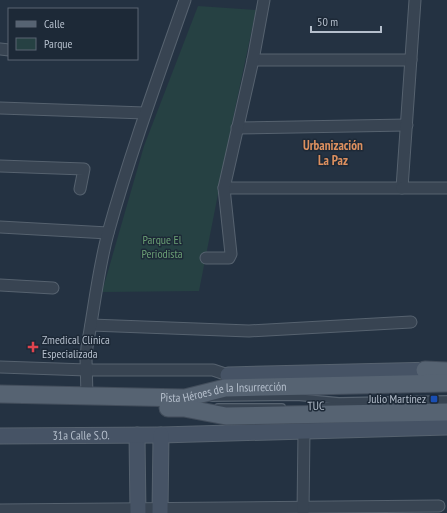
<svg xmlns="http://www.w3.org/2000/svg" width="447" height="513" viewBox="0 0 447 513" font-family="'PT Sans Narrow',sans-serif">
  <rect width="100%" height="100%" fill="#243242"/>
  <!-- green -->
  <polygon fill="#264143" points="198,6 256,10 231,128 199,291 102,292 144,146"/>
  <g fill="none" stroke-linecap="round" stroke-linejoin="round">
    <!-- lane casing -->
    <g stroke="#56626f" stroke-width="8">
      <g id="lane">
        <polyline points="212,398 297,397 339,401 447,399"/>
        <polyline points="312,406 447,403"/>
        <polyline points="218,407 282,407"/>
      </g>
    </g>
    <!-- street casing -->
    <g stroke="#56626f" stroke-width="13">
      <g id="street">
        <polyline points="0,49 9,50"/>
        <polyline points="253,60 411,60"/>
        <polyline points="0,108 145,113"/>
        <polyline points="237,128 407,125"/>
        <polyline points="0,166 84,169 80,189"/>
        <polyline points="224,188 402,188 415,0"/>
        <polyline points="402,188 447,188"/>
        <polyline points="0,227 108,233"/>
        <polyline points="206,258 229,258 231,254 224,188 253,60 264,0"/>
        <polyline points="0,285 53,288"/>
        <polyline points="91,325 249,331 411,322"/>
        <polyline points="0,367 87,370 213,370 228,375"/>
        <path d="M87 396 86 359 87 347C94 309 98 270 108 233 130 154 158 77 185 0"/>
        <polyline points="0,510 439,506"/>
        <polyline points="303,513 304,431"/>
      </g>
    </g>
    <!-- secondary casing -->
    <g stroke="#56626f" stroke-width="17">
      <g id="secondary">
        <polyline points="228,375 436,370"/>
        <polyline points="137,435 138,513"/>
        <path id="s1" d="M0 436 161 435 447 427"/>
        <polyline points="160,513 161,435"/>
      </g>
    </g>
    <!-- primary casing -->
    <g stroke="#424d5b" stroke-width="19">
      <g id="primary">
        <polyline points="425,370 447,371"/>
        <path id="s2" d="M0 394 185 398 225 388 447 383"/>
        <polyline points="168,408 184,408 226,416 447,412"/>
      </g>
    </g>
    <!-- lane -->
    <use href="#lane" stroke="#384452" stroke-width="5.5"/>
    <!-- street -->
    <use href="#street" stroke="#384452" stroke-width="11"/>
    <!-- secondary -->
    <use href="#secondary" stroke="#465365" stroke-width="15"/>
    <!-- primary -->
    <use href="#primary" stroke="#566372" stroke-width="17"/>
  </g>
  <!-- markers -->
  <path fill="#e0444e" stroke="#1d2937" stroke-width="1.5" d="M31 341h4v4h4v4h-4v4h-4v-4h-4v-4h4z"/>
  <rect fill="#1a4fb4" stroke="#1d2937" stroke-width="1.5" x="430" y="395" width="8" height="8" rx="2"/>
  <g text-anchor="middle" stroke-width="3" stroke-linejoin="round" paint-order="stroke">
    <!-- park labels -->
    <g font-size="12" fill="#6a9f74" stroke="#1d2937">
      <text x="162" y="244">Parque El<tspan x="162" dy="14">Periodista</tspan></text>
    </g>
    <!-- poi labels -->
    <g font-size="12" fill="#b5bfcc" stroke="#1d2937" text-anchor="start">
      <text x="42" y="344">Zmedical Clínica<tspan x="42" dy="14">Especializada</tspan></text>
      <text x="426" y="403" text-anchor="end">Julio Martínez</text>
    </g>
    <!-- street labels -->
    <g font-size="12" fill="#b5bfcc" stroke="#1d2937">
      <text dy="4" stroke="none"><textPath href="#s2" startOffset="224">Pista Héroes de la Insurrección</textPath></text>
      <text transform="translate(316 406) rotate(-1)" y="4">TUC</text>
      <text dy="4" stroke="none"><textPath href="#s1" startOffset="81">31a Calle S.O.</textPath></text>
    </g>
    <!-- neighbourhood labels -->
    <g font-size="13" font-weight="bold" fill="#dd905f" stroke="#1d2937">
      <text x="333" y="150">Urbanización<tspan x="333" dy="15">La Paz</tspan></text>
    </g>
  </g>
  <!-- legend -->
  <rect x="8" y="8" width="130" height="52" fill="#1d2937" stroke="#5a6573"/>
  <rect x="16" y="21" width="20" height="6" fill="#566372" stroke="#5a6573"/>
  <text x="44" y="28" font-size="12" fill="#b5bfcc">Calle</text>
  <rect x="16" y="38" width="20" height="12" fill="#264143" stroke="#5a6573"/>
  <text x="44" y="48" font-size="12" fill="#b5bfcc">Parque</text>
  <!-- scale -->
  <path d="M311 26v6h70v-6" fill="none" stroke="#b5bfcc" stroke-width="2"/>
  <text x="317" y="26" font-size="12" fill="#b5bfcc" stroke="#1d2937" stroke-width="3" paint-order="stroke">50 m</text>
</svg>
